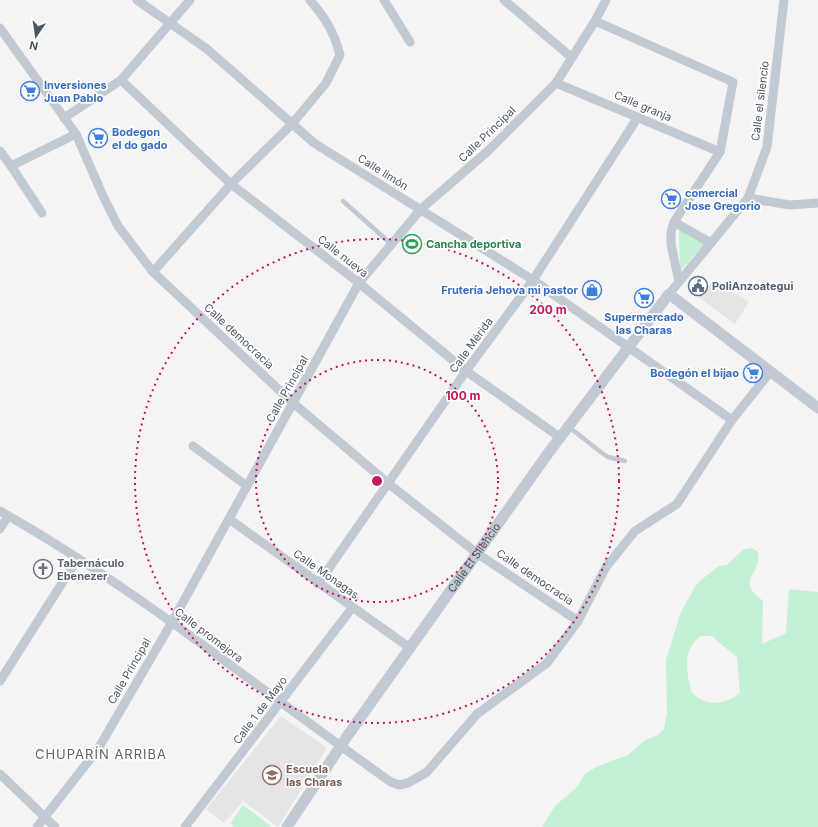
<svg xmlns="http://www.w3.org/2000/svg" width="818" height="827" viewBox="0 0 818 827" font-family="Inter,sans-serif">
  <rect width="100%" height="100%" fill="#f5f3f3"/>
  <!-- education -->
  <g fill="#e6e4e5">
    <polygon points="715,281 749,302 735,324 698,297"/>
    <polygon points="281,716 327,748 278,827 243,801 224,823 206,809"/>
  </g>
  <!-- green -->
  <g fill="#c3f1d5" fill-rule="evenodd">
    <polygon points="679,229 705,244 680,271"/>
    <polygon points="406,234 423,246 417,253 400,242"/>
    <path d="M752 548 758 552C761 578 734 578 763 601L762 644 786 633 789 589 818 592V827H542L555 806 577 787 585 774 598 766 628 755 645 740 658 735 664 729 667 714 666 660 681 612 696 585 701 580 719 566 727 565 744 549ZM701 636H713L717 641 737 657 740 693C724 705 707 707 692 693 686 674 682 648 701 636Z"/>
    <polygon points="243,805 272,827 235,827 230,824"/>
  </g>
  <g fill="none" stroke-linecap="round" stroke-linejoin="round">
    <!-- service -->
    <g stroke="#c1cad2" stroke-width="4.5">
      <polyline points="343,201 391,244"/>
      <polyline points="569,427 602,453 608,457 625,461"/>
    </g>
    <!-- minor -->
    <g stroke="#c1cad2" stroke-width="9">
      <polyline points="137,0 207,49 314,143 533,280 732,420"/>
      <polyline points="384,0 410,42"/>
      <polyline points="504,0 571,57"/>
      <polyline points="595,21 733,82 720,152 674,222 671,232 671,244 679,282"/>
      <polyline points="0,28 76,134 103,196 118,226 153,272 293,403 389,484 478,554 578,621"/>
      <polyline points="121,80 231,184 359,283 466,371 561,438"/>
      <polyline points="556,83 720,152"/>
      <polyline points="64,118 121,80 190,0"/>
      <polyline points="0,151 11,166 76,134"/>
      <polyline points="11,166 42,213"/>
      <polyline points="748,198 790,205 818,203"/>
      <polyline points="674,222 711,243"/>
      <path d="M153 272 231 184 292 124 326 83 340 55C334 32 326 19 310 0"/>
      <polyline points="669,294 748,198 767,147 784,0"/>
      <polyline points="193,446 247,486"/>
      <path d="M0 511C138 589 261 691 391 782L399 785 408 783 427 772 477 714 547 663 578 621 606 567 635 531 677 504 732 420 771 371"/>
      <polyline points="229,519 410,648"/>
      <polyline points="0,529 8,516"/>
      <polyline points="318,584 466,371 533,280 638,117"/>
      <polyline points="0,681 78,558"/>
      <polyline points="0,774 55,827"/>
      <polyline points="37,827 98,749 172,622 359,283 421,209 488,151 556,83 595,21 606,0"/>
      <polyline points="185,827 352,608"/>
    </g>
    <!-- tertiary -->
    <path stroke="#c1cad2" stroke-width="11" id="s1" d="M287 827 348 735 549 452 669 294 818 408"/>
  </g>
  <!-- distance rings -->
  <g fill="none" stroke="#c2185b" stroke-width="2" stroke-dasharray="2 4">
    <circle cx="377" cy="481" r="121"/>
    <circle cx="377" cy="481" r="242"/>
  </g>
  <!-- icons -->
  <defs>
    <g id="supermarket-ring" transform="scale(1)"><circle r="9.5" fill="#fff" stroke="#3f7fe0" stroke-width="1.5"/><path d="M-6-5.5h2.5l.6 2H6L4.5 2H-2.5L-4.4-4H-6ZM-1.5 3.2a1.3 1.3 0 1 0 .1 0ZM3 3.2a1.3 1.3 0 1 0 .1 0Z" fill="#3f7fe0"/></g>
    <g id="stadium-ring" transform="scale(1)"><circle r="9.5" fill="#fff" stroke="#2e9e5b" stroke-width="1.5"/><path d="M0-5a6.5 5 0 1 0 0 10a6.5 5 0 1 0 0-10ZM-3.5-1.8h7v3.6h-7Z" fill="#2e9e5b"/></g>
    <g id="civic-ring" transform="scale(1)"><circle r="9.5" fill="#fff" stroke="#5c6f8a" stroke-width="1.5"/><path d="M-.6-6.5H3V-4.5H.6V-3L4-1V1h2V6H-6V1h2V-1L-.6-3ZM-1.2 2.5V6h2.4V2.5Z" fill="#5c6f8a"/></g>
    <g id="shop-ring" transform="scale(1)"><circle r="9.5" fill="#fff" stroke="#3f7fe0" stroke-width="1.5"/><path d="M-5-2.5h2.3a2.7 3.5 0 0 1 5.4 0H5L5.5 6h-11ZM-1.5-2.5h3a1.5 2.3 0 0 0-3 0Z" fill="#3f7fe0"/></g>
    <g id="church-ring" transform="scale(1)"><circle r="9.5" fill="#fff" stroke="#6b7280" stroke-width="1.5"/><path d="M-1.2-6h2.4v3.5h3.3v2.4h-3.3V6h-2.4V-.1h-3.3v-2.4h3.3Z" fill="#6b7280"/></g>
    <g id="school-ring" transform="scale(1)"><circle r="9.5" fill="#fff" stroke="#8d6e63" stroke-width="1.5"/><path d="M0-5L7-2L0 1L-7-2ZM-4 1L0 2.5L4 1V4Q0 6-4 4Z" fill="#8d6e63"/></g>
  </defs>
  <g fill-rule="evenodd">
    <use href="#supermarket-ring" x="30" y="91"/>
    <use href="#supermarket-ring" x="98" y="138"/>
    <use href="#supermarket-ring" x="671" y="199"/>
    <use href="#stadium-ring" x="412" y="244"/>
    <use href="#civic-ring" x="698" y="286"/>
    <use href="#shop-ring" x="592" y="290"/>
    <use href="#supermarket-ring" x="644" y="298"/>
    <use href="#supermarket-ring" x="753" y="373"/>
    <use href="#church-ring" x="43" y="569"/>
    <use href="#school-ring" x="272" y="775"/>
  </g>
  <g text-anchor="middle" stroke-width="3.5" stroke-linejoin="round" paint-order="stroke">
    <!-- shop labels -->
    <g font-size="11" font-weight="bold" fill="#366cbe" stroke="#fff" text-anchor="start">
      <text x="44" y="89">Inversiones<tspan x="44" dy="13">Juan Pablo</tspan></text>
      <text x="112" y="136">Bodegon<tspan x="112" dy="13">el do gado</tspan></text>
      <text x="685" y="197">comercial<tspan x="685" dy="13">Jose Gregorio</tspan></text>
      <text x="578" y="294" text-anchor="end">Frutería Jehova mi pastor</text>
      <text x="644" y="321" text-anchor="middle">Supermercado<tspan x="644" dy="13">las Charas</tspan></text>
      <text x="739" y="377" text-anchor="end">Bodegón el bijao</text>
    </g>
    <!-- street labels -->
    <g font-size="11" fill="#4a5661" stroke="#fff">
      <text transform="translate(760 101) rotate(-83)" y="4">Calle el silencio</text>
      <text transform="translate(643 106) rotate(23)" y="4">Calle granja</text>
      <text transform="translate(487 134) rotate(-44)" y="4">Calle Principal</text>
      <text transform="translate(383 172) rotate(32)" y="4">Calle limón</text>
      <text transform="translate(343 256) rotate(38)" y="4">Calle nueva</text>
      <text transform="translate(239 336) rotate(43)" y="4">Calle democracia</text>
      <text transform="translate(471 345) rotate(-54)" y="4">Calle Mérida</text>
      <text transform="translate(287 389) rotate(-61)" y="4">Calle Principal</text>
      <text dy="4" stroke="none"><textPath href="#s1" startOffset="328">Calle El Silencio</textPath></text>
      <text transform="translate(326 574) rotate(35)" y="4">Calle Monagas</text>
      <text transform="translate(535 577) rotate(34)" y="4">Calle democracia</text>
      <text transform="translate(209 635) rotate(37)" y="4">Calle promejora</text>
      <text transform="translate(129 671) rotate(-60)" y="4">Calle Principal</text>
      <text transform="translate(260 710) rotate(-53)" y="4">Calle 1 de Mayo</text>
    </g>
    <!-- leisure labels -->
    <g font-size="11" font-weight="bold" fill="#27864d" stroke="#fff" text-anchor="start">
      <text x="426" y="248">Cancha deportiva</text>
    </g>
    <!-- service labels -->
    <g font-size="11" font-weight="bold" fill="#4e5e75" stroke="#fff" text-anchor="start">
      <text x="712" y="290">PoliAnzoategui</text>
    </g>
    <!-- worship labels -->
    <g font-size="11" font-weight="bold" fill="#5b616d" stroke="#fff" text-anchor="start">
      <text x="57" y="567">Tabernáculo<tspan x="57" dy="13">Ebenezer</tspan></text>
    </g>
    <!-- education labels -->
    <g font-size="11" font-weight="bold" fill="#785e54" stroke="#fff" text-anchor="start">
      <text x="286" y="773">Escuela<tspan x="286" dy="13">las Charas</tspan></text>
    </g>
    <!-- quarter labels -->
    <g font-size="13" letter-spacing="1" fill="#5f6368" stroke="#fff">
      <text x="101" y="759">CHUPARÍN ARRIBA</text>
    </g>
  </g>
  <circle cx="377" cy="481" r="6" fill="#c2185b" stroke="#fff" stroke-width="2"/>
  <g font-size="12" text-anchor="middle" font-weight="bold" fill="#c2185b" stroke="#fff" stroke-width="3.5" stroke-linejoin="round" paint-order="stroke">
    <text x="548" y="314">200 m</text>
    <text x="463" y="400">100 m</text>
  </g>
  <!-- north arrow -->
  <g transform="translate(36 36) rotate(193)" stroke="#ffffff" stroke-width="3" paint-order="stroke">
  <path d="M0-3L7 15L0 10L-7 15Z" fill="#4a5661"/>
  <text y="-6" font-size="11" font-weight="bold" text-anchor="middle" fill="#4a5661">N</text>
  </g>
</svg>
